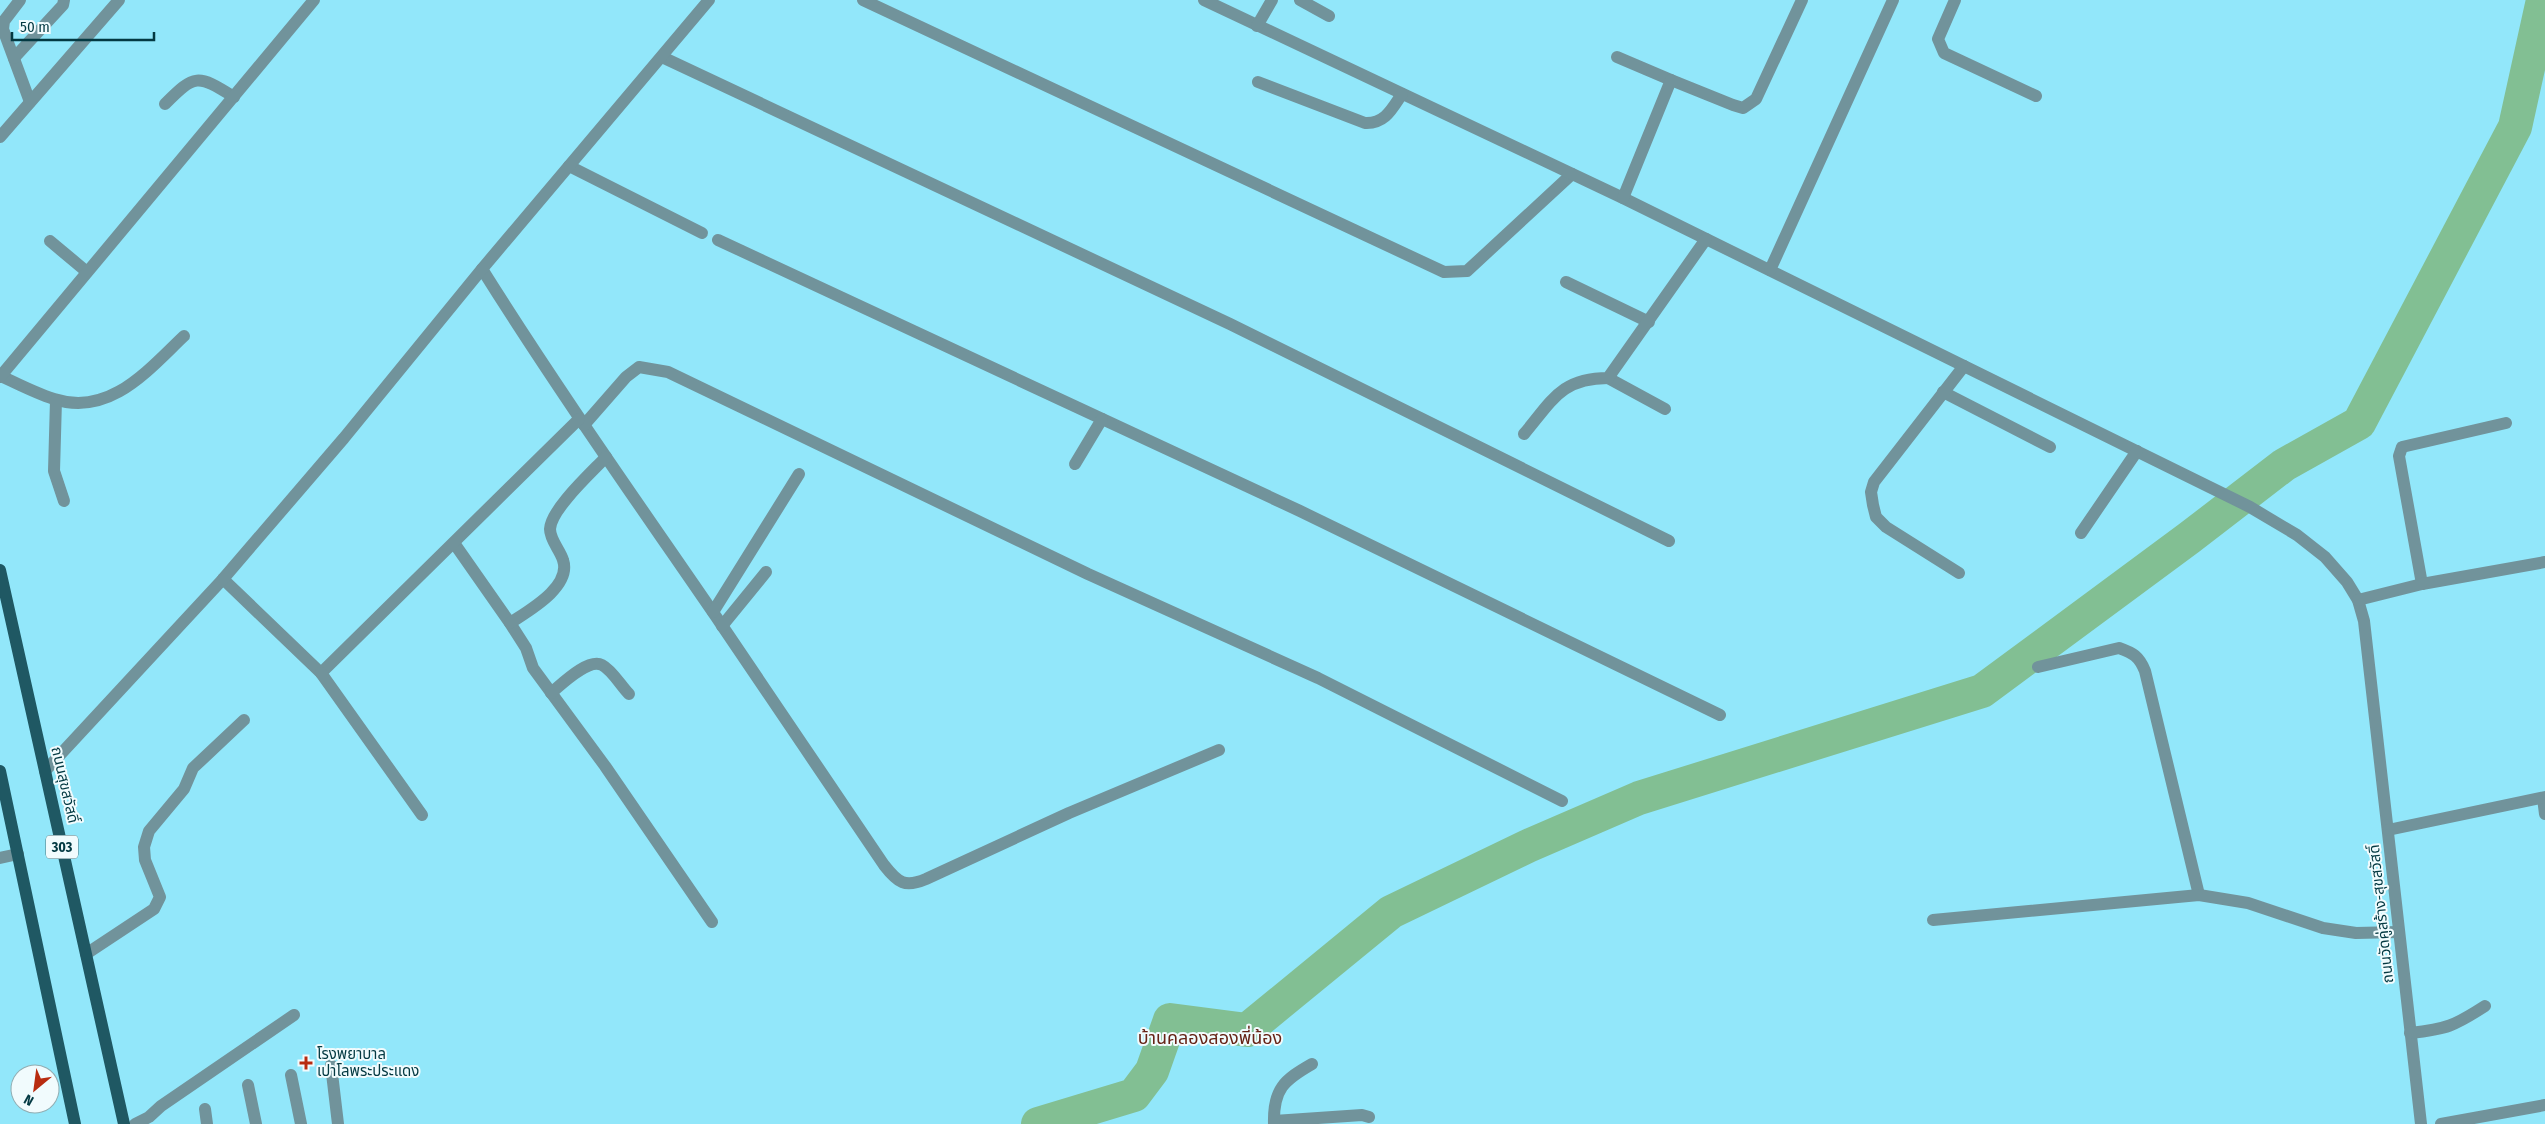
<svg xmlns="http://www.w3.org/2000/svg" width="2545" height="1124" viewBox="0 0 2545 1124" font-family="'Fira Sans Condensed','Noto Sans Thai',sans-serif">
  <rect width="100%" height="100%" fill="#92e7fa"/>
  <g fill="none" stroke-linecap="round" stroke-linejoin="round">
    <!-- river -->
    <polyline stroke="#82bf93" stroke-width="34" points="1038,1124 1134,1095 1152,1071 1170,1020 1247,1030 1391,912 1528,846 1639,798 1982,691 2189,538 2284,465 2359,423 2515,127 2543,0"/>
    <!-- minor -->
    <g stroke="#71939b" stroke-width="12">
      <polyline points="20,0 4,21 3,29 30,102"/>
      <polyline points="863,0 1444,272 1467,271 1572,174"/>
      <polyline points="1204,0 1623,198 2250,507 2297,535 2325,557 2347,582 2358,600 2364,621 2421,1124"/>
      <polyline points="1300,0 1329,16"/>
      <polyline points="1955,0 1938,39 1944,53 2036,96"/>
      <polyline points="1257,26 1272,0"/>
      <polyline points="662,57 1230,324 1669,541"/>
      <polyline points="1617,57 1671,80"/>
      <polyline points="14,58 63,5 64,0"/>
      <path d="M1258 82 1365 123C1385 124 1392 109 1402 94"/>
      <path d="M165 104C195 74 197 74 234 97"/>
      <polyline points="0,137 119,0"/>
      <polyline points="569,166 702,233"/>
      <polyline points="1623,198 1671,80 1733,105 1743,108 1756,99 1802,0"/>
      <polyline points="718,240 1300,511 1720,715"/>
      <polyline points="50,241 87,272"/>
      <path d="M482 269C558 390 640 506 721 624 776 704 829 785 884 865 898 883 905 888 926 879L1069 813 1219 750"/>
      <polyline points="1770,270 1893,0"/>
      <polyline points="1566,282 1649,322"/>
      <path d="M1 376C18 384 35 393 54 399 110 417 148 370 184 336"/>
      <polyline points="0,377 314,0"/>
      <polyline points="1608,378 1665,409"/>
      <polyline points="1943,392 2050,447"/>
      <polyline points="56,400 54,471 64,501"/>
      <polyline points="584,425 626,377 639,367 668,372 1088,574 1318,678 1562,801"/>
      <path d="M1524 434C1552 401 1561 378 1608 378L1706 239"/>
      <polyline points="1075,464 1102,419"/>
      <polyline points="2081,533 2137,451"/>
      <polyline points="454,543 510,623 526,648 533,668 605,766 712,922"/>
      <polyline points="1959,573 1886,527 1876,517 1873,505 1871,492 1874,482 1964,366"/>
      <polyline points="223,579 321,673 579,419"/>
      <polyline points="2422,584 2399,456 2402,447 2506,423"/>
      <polyline points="2358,600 2422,584 2545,562"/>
      <polyline points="713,612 799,474"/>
      <path d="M510 623C528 611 572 587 563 560 560 550 550 540 550 529 551 509 592 472 606 457"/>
      <polyline points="722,626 766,572"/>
      <path d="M2038 667 2119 648C2133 653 2139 656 2145 671L2199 895"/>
      <polyline points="321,673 422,815"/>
      <path d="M551 693C562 684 588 658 602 665 612 670 621 686 629 694"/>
      <polyline points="45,771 223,579 344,438 482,269 709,0"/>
      <polyline points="2543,798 2545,814"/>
      <polyline points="2388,830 2545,797"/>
      <polyline points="0,858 18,854"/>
      <polyline points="1933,920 2199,895 2248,903 2323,928 2356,933 2399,932"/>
      <polyline points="86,954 154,909 160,897 145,860 144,847 149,831 184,789 193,768 244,720"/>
      <path d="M2410 1033C2447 1029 2454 1026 2485 1006"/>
      <polyline points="331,1065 338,1124"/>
      <polyline points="291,1075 301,1124"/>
      <polyline points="248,1085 256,1124"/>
      <polyline points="205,1109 207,1124"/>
      <polyline points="1274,1121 1362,1115 1369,1117"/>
      <polyline points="135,1124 149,1117 161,1106 294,1015"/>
      <path d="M1274 1124C1273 1089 1284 1080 1312 1064"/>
      <polyline points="2441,1124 2545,1105"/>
    </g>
    <!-- major -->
    <g stroke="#1f5863" stroke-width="12">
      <polyline points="0,570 124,1124"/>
      <polyline points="0,771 75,1124"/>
    </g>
  </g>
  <!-- markers -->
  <path fill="#b82c10" stroke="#f1fbfd" stroke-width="2" d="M303.5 1055.5h5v5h5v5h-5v5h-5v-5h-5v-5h5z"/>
  <g text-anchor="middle" stroke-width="4" stroke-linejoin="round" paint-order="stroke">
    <!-- shield labels -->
    <rect fill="#f1fbfd" stroke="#4a737a" stroke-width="1" x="46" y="835.5" width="32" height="23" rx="4"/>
    <g font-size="14" font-weight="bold" fill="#033942">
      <text x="62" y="852">303</text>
    </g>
    <!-- street labels -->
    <g font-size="15" fill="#033942" stroke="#f1fbfd">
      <text transform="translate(65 785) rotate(77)" y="5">ถนนสุขสวัสดิ์</text>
      <text transform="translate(2381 914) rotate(-96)" y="5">ถนนวัดคู่สร้าง-สุขสวัสดิ์</text>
    </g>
    <!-- poi labels -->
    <g font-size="15" fill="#033942" stroke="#f1fbfd" text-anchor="start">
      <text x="317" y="1059">โรงพยาบาล<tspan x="317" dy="17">เปาโลพระประแดง</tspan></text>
    </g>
    <!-- quarter labels -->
    <g font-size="18" fill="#662316" stroke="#f1fbfd">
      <text x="1210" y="1044">บ้านคลองสองพี่น้อง</text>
    </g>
  </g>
  <!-- north arrow -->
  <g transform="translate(35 1089) rotate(209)"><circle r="24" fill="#f1fbfd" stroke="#92adb2"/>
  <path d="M0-4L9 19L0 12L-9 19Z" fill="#b82c10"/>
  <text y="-8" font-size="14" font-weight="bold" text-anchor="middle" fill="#033942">N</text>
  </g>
  <!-- scale -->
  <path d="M12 32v8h142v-8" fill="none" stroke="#033942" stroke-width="2.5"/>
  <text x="20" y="32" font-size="15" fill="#033942" stroke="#f1fbfd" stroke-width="4" paint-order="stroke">50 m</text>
</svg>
